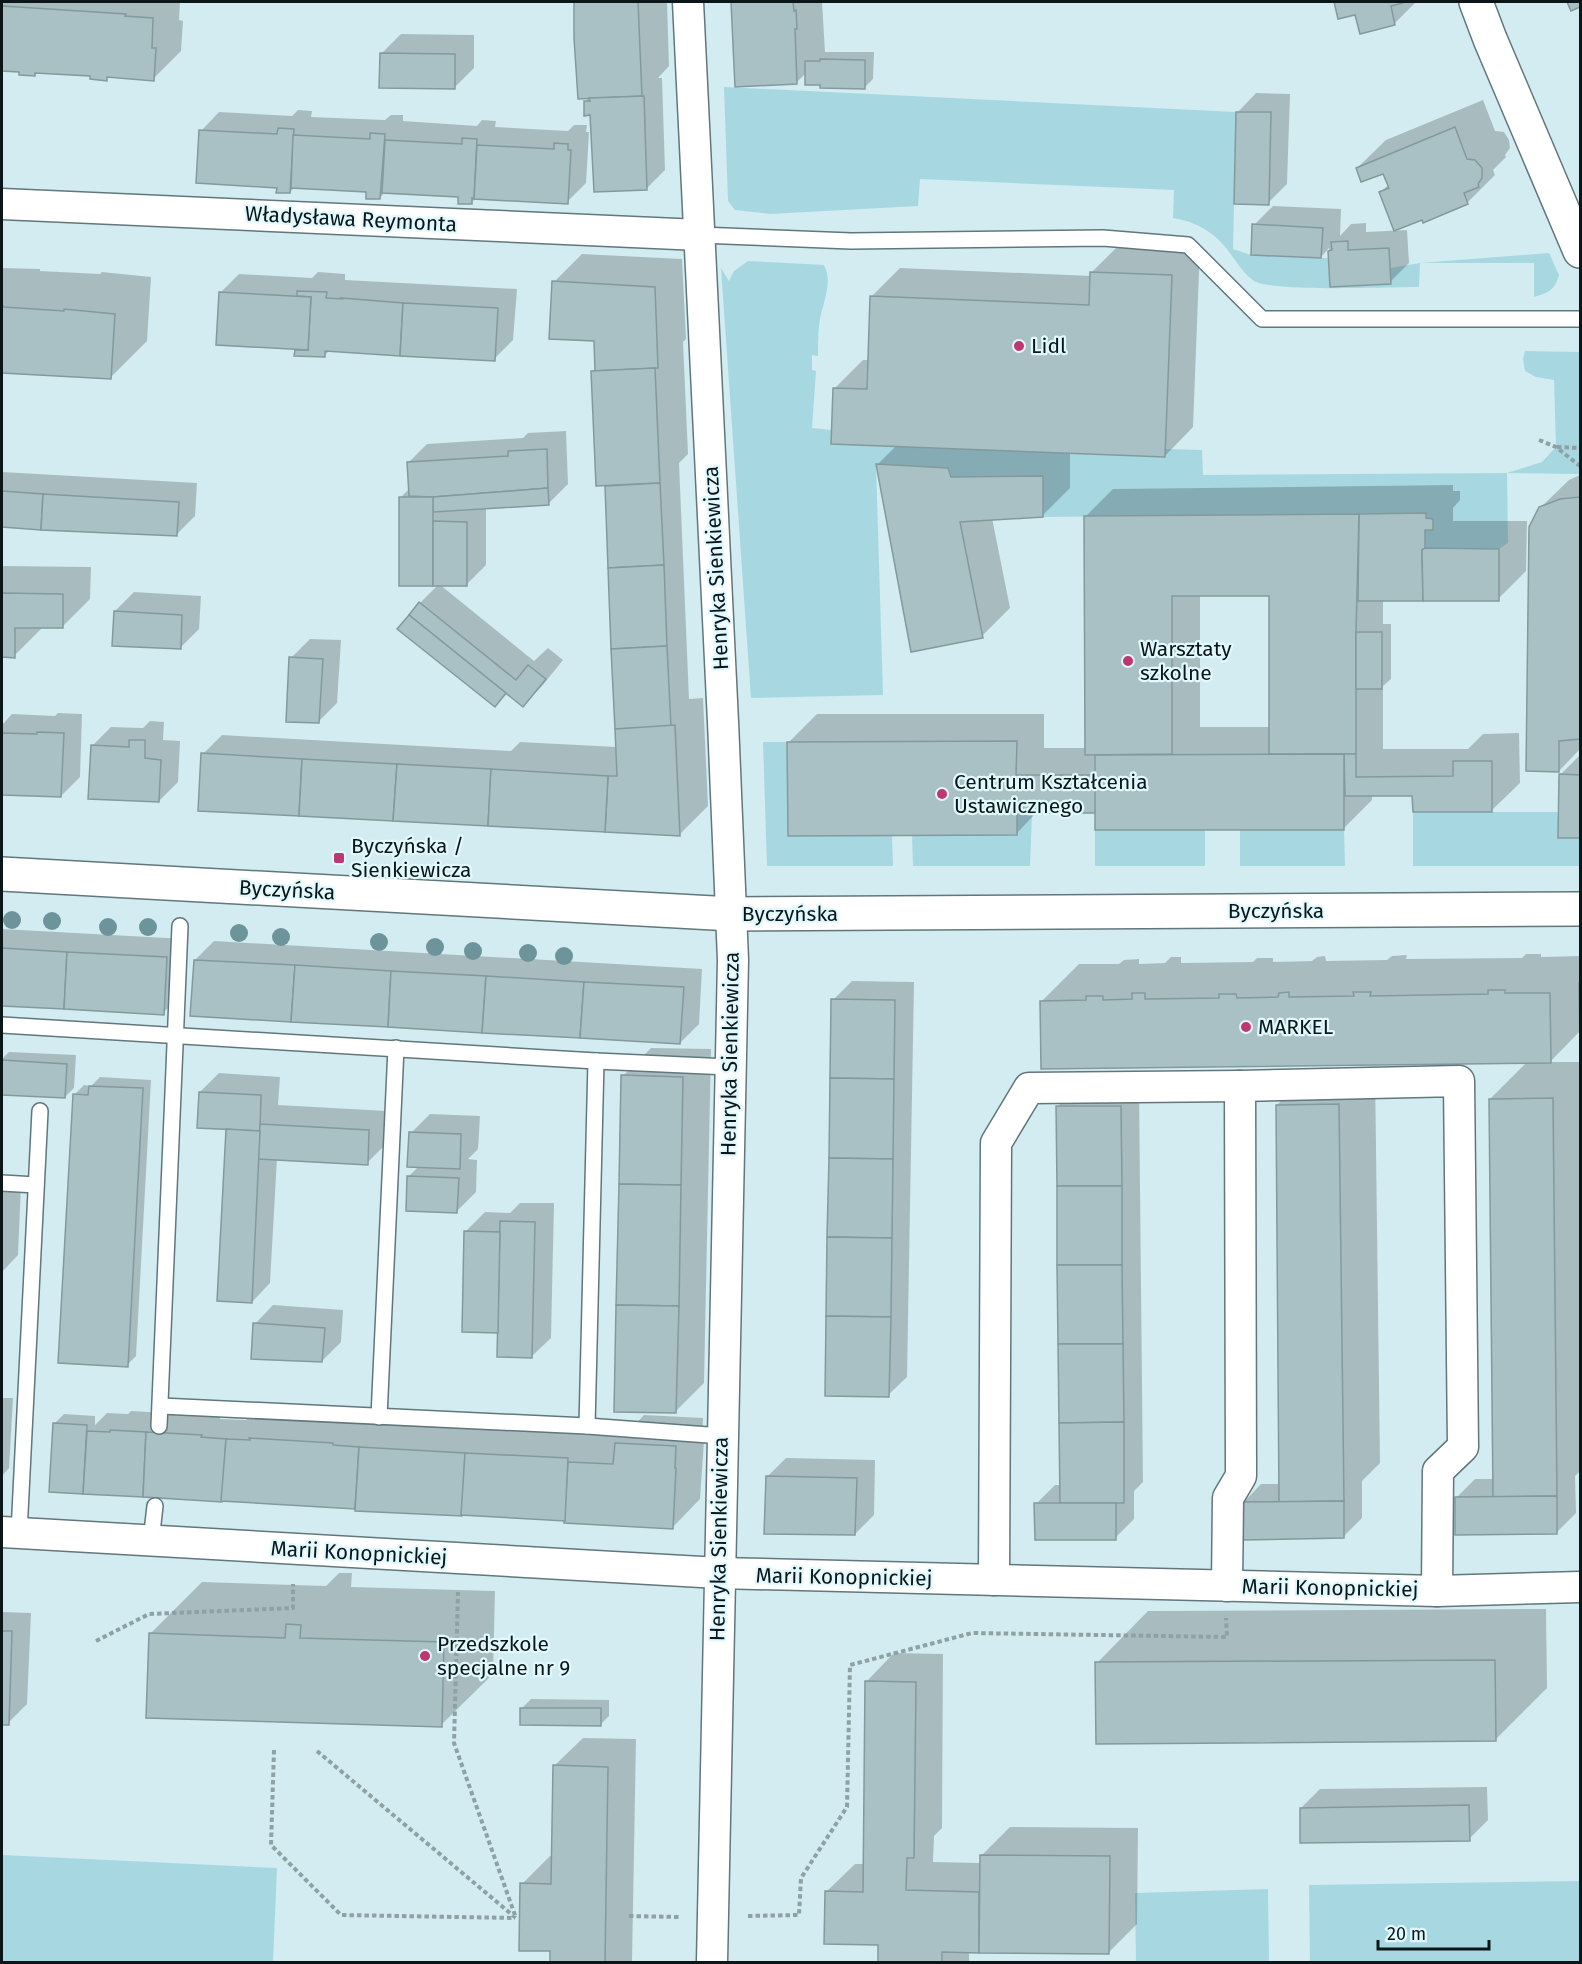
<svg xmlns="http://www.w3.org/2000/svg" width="1582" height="1964" viewBox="0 0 1582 1964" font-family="'Fira Sans',sans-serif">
  <rect width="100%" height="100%" fill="#d3ecf1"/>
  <!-- green -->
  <g fill="#a7d8e1">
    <path d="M724 87 1236 112 1233 249 1251 255 1328 258 1330 287 1390 268 1420 263 1549 253 1559 275C1555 290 1548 293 1534 297V263H1420L1419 287C1390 287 1273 292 1254 281 1244 274 1237 263 1230 253 1216 233 1197 222 1173 218L1174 190 920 179 918 206 770 214 735 210 728 201Z"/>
    <path d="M748 261 824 265C834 284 821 306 819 326 818 336 818 346 818 356L812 355V370L816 371 812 428 832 430V444L1165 457 1166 449 1202 450 1203 475 1507 473 1542 462 1556 447 1554 380 1536 377 1525 371 1523 359 1525 351 1580 352V474L1507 473 1508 543 1499 549 1425 548V530H1433V519L1426 518V513L1043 517V477H951L948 468 876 464 883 695 751 698 721 268 729 281 734 271Z"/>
    <polygon points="763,742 787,742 788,836 892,835 893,866 767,866"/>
    <polygon points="1413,812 1558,812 1558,838 1580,838 1580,866 1413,866"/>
    <polygon points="1017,813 1032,813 1030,866 913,866 912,835 1017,835"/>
    <rect x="1095" y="830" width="110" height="36"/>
    <polygon points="1240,830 1344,830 1345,866 1240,866"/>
    <polygon points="2,1855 277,1868 273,1962 2,1962"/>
    <polygon points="1580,1881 1580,1962 1310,1962 1309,1885"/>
    <polygon points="1268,1889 1269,1962 1136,1962 1135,1893"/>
  </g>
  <!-- shadow -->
  <g fill="#0003" fill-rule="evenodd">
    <polygon points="2,2 180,2 179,20 183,21 181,51 153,79 109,76 106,79 91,75 38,72 35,75 20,70 2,69"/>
    <polygon points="574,2 667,2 669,66 658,78 662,78 665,170 646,189 585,102 590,97 575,38"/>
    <polygon points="733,2 822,2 825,52 874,52 873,79 864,88 821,84 806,73 797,82 736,85"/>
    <polygon points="1335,2 1416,2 1395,23 1356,13 1339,17"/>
    <polygon points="401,34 474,35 474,68 455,87 382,53"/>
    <polygon points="1256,93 1290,94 1287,184 1268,203 1238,112"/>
    <polygon points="1483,100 1495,131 1504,132 1509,140 1510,148 1505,155 1506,157 1493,170 1495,175 1467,203 1381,192 1389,184 1384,172 1357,168 1386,140"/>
    <polygon points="298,110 312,111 311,117 385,120 391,115 403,115 403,121 477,126 482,120 496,121 495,127 568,131 574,125 587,125 586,132 589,132 586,183 567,202 477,197 471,203 460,196 385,192 380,198 367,191 295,187 290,192 278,186 201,131 219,112 292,116"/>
    <polygon points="1273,206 1341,209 1340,236 1351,224 1366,223 1366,232 1407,230 1409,263 1390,282 1331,285 1329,248 1321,257 1254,225"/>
    <polygon points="1120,244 1200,247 1193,427 1165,456 1070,452 1070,488 1042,516 992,518 1010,608 982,636 877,465 897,445 835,388 863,360 869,360 872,296 900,268 1092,276 1092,272"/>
    <polygon points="582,254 682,259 686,339 683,342 688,454 679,463 689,699 703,698 708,806 680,834 203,754 222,735 511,751 520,742 617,747 606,484 592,372 597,368 596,339 554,282"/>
    <polygon points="2,268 40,269 40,271 100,274 102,272 151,277 147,341 110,378 2,371"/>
    <polygon points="318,272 345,274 345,280 517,289 513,340 494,359 330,350 324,356 296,354 296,348 220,293 239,274 312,278"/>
    <polygon points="566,431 568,484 549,503 486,507 486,565 467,584 401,497 410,488 409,462 427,444 523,438 528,433"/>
    <polygon points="2,472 197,483 195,516 176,535 2,525"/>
    <polygon points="1580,475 1580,749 1559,771 1540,508 1569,480"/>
    <path d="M1453 485V491H1460V500L1453 508V521H1527L1526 571 1498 599 1383 600V624H1391V679L1383 686V749H1468L1483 734 1519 733 1520 783 1491 811 1414 795H1372V800L1344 828 1097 811H1038L1016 834 789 742 817 714H1044V748H1086L1085 517 1113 489ZM1200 594H1271V727H1200Z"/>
    <polygon points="2,566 91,567 90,599 62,627 42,628 14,656 2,656"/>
    <polygon points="439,584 534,661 548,648 563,660 542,686 523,705 508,693 495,705 420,603"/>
    <polygon points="134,592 201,596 199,629 180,648 115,611"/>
    <polygon points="310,639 341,640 337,703 318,722 291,658"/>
    <polygon points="58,713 82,714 80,777 61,796 2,793 2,725 12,714 55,716"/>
    <polygon points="150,721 164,722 163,740 180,741 178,782 159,801 92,746 111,727 143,728"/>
    <polygon points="1579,756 1580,837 1559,837 1560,775"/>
    <polygon points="2,929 185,939 182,994 163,1013 2,1004"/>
    <polygon points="214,941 702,969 699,1024 680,1043 195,960"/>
    <polygon points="1526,954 1541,954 1541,957 1580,956 1580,1031 1550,1062 1580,1062 1580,1471 1575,1476 1576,1513 1557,1532 1456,1498 1475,1479 1494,1479 1490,1099 1527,1062 1042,1001 1079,964 1119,964 1124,960 1139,959 1139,964 1165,963 1171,957 1181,957 1181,963 1253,962 1257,958 1273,958 1273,962 1312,961 1317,957 1325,956 1326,961 1387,960 1392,956 1407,955 1406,959 1522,958"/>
    <polygon points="852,981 914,982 907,1377 888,1395 833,1000"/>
    <polygon points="651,1048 711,1049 704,1383 676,1411 623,1076"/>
    <polygon points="9,1052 76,1055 74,1088 65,1097 2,1093 2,1059"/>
    <polygon points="1314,1068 1375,1068 1380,1463 1362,1481 1362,1518 1343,1537 1243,1503 1261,1484 1281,1484 1277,1105"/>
    <polygon points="219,1073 280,1077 278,1105 387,1111 386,1144 367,1163 277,1158 270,1283 252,1302 228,1128 200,1092"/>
    <polygon points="100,1077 151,1080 136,1356 127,1365 75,1094 84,1085 91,1086"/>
    <polygon points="1139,1087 1143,1482 1134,1491 1134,1519 1115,1538 1036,1504 1055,1485 1061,1485 1057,1107 1076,1088"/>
    <polygon points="430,1114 480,1116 478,1149 468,1159 477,1160 476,1192 457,1211 409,1176 419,1166 411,1133"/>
    <polygon points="2,1184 21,1185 18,1255 2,1272"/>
    <polygon points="520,1203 554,1203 551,1338 532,1356 499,1332 466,1231 485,1212 510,1213"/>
    <polygon points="273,1305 343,1310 341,1342 322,1361 255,1324"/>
    <polygon points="2,1398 13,1398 9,1468 2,1476"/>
    <polygon points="131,1411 220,1416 220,1419 246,1420 255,1411 624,1436 644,1415 703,1418 702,1441 704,1441 700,1499 672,1528 566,1519 51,1490 55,1423 64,1414 95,1416 95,1425 107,1413 128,1414"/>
    <polygon points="786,1458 875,1460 874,1515 855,1534 767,1477"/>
    <polygon points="339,1573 352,1573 351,1587 495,1591 493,1674 441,1725 150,1634 202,1582 326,1586"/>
    <polygon points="1546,1609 1547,1688 1496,1739 1097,1663 1148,1611"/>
    <polygon points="2,1612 31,1613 27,1704 8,1723 2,1723"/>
    <polygon points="894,1653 943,1654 942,1828 934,1836 933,1862 981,1863 981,1856 1010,1827 1138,1828 1137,1924 1109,1952 969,1951 969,1962 880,1962 880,1943 826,1892 855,1864 865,1864 866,1682"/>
    <polygon points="531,1699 609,1700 609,1716 600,1725 522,1708"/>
    <polygon points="583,1738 636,1739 632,1962 552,1962 552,1949 522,1884 550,1856 553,1856 554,1766"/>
    <polygon points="1487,1787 1488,1820 1469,1839 1301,1808 1320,1789"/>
  </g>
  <!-- building -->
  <g fill="#a9c1c5" stroke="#829a9e" stroke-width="1.5">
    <polygon points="574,2 638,2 642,96 578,99 574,38"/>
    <polygon points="731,2 793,2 794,11 796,10 797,29 795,29 797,84 735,87"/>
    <polygon points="1334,2 1403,2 1403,3 1391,6 1395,25 1360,34 1355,15 1338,19"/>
    <polygon points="1567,2 1580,2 1580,7 1571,11"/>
    <polygon points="2,6 126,14 125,16 153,18 152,48 156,48 154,81 107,77 107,81 90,79 90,76 35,73 35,76 19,75 19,72 2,71"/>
    <polygon points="380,53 455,54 455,89 379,88"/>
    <polygon points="820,59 865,60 865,89 820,88 820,85 805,85 805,61 820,61"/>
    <polygon points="644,96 647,190 594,192 590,115 584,116 584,101 590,101 589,98"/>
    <polygon points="1236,112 1271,112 1269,205 1234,204"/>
    <polygon points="1455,127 1467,159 1475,160 1482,168 1482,178 1478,184 1479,187 1464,193 1468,204 1423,223 1422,220 1394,231 1379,192 1389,188 1383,174 1361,182 1356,168"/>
    <polygon points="278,128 294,129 290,193 276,193 277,188 196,183 199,130 277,134"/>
    <polygon points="370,133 385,134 380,199 366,199 366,192 291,188 293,135 370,139"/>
    <polygon points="462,138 477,139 474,199 472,198 472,204 458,204 458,197 382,193 385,140 462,144"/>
    <polygon points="554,143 568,144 568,150 571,150 568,204 474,199 477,145 554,149"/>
    <polygon points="1252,224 1323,228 1321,258 1251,255"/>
    <polygon points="1348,241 1348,250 1389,248 1391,284 1330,287 1328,251 1332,250 1331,242"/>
    <polygon points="1090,272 1172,275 1165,457 831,444 833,388 867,389 870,296 1089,305"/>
    <polygon points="552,281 655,287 658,368 595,371 594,341 549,339"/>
    <polygon points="297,291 327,292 326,298 342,299 341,298 403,303 400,356 325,351 325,357 294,356 295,350 308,350 311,297 297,296"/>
    <polygon points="219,292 311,297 308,350 216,345"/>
    <polygon points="403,303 498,308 495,361 400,356"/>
    <polygon points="2,305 4,307 64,311 64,309 115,314 111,379 2,373"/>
    <polygon points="655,368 660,483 596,486 591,371"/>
    <polygon points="547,449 548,488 433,497 409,496 407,462 508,456 508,451"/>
    <polygon points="876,464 948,468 951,477 1043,476 1043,517 960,522 983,638 911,652"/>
    <polygon points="660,483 664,565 608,568 605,486"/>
    <polygon points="548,488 549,505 433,512 433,497"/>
    <polygon points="2,491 43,494 41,530 2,527"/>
    <polygon points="43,494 179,502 177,536 41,530"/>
    <rect x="399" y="497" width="34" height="89"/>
    <polygon points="1580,497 1580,739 1559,741 1559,772 1526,771 1529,527 1539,507 1560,499"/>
    <polygon points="1426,513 1426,518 1433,519 1433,530 1425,530 1425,548 1422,550 1423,601 1358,601 1359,514"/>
    <polygon points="1359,514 1356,632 1356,754 1269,754 1269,596 1172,596 1172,754 1085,755 1084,516"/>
    <polygon points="433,521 467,522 467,586 433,586"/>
    <polygon points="1425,548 1499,549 1499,601 1423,601 1422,550"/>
    <polygon points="664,565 667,646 611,649 608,568"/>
    <polygon points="2,593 63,594 63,628 15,628 15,658 2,657"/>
    <polygon points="419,602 516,680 528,665 546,679 523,707 409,615"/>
    <polygon points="114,611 182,615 181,649 112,646"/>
    <polygon points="409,615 506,693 495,707 397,629"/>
    <rect x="1356" y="632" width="26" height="57"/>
    <polygon points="667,646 671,727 615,729 611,649"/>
    <polygon points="289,657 323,659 319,723 286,722"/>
    <polygon points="675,725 680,836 605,832 608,776 617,776 615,729"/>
    <polygon points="37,732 64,733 61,797 2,795 2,733 37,734"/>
    <polygon points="129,740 145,740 145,758 161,760 159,802 88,799 91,745 129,747"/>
    <polygon points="1017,741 1016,775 1096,775 1096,813 1017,813 1017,835 788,836 787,742"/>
    <polygon points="201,753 302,759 299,816 198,811"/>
    <polygon points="1344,754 1356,754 1356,777 1453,776 1453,761 1492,761 1492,812 1413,812 1412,796 1345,796"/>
    <polygon points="1344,754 1344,830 1095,830 1095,755"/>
    <polygon points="302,759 397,764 393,821 299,816"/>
    <polygon points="397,764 491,769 488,826 393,821"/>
    <polygon points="491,769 608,776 605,832 488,826"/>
    <polygon points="1559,774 1580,775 1580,838 1558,838"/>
    <polygon points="2,948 67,952 64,1009 2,1006"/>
    <polygon points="67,952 167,957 164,1015 64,1009"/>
    <polygon points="194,960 295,965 291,1022 190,1016"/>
    <polygon points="295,965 391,971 388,1027 291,1022"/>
    <polygon points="391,971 486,976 482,1033 388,1027"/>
    <polygon points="486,976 584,982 580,1038 482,1033"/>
    <polygon points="584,982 684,987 680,1044 580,1038"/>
    <polygon points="1579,983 1580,983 1580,1048"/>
    <polygon points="1488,990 1505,990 1505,993 1550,993 1551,1063 1041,1069 1040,1001 1086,1000 1086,996 1103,996 1103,1000 1132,999 1132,993 1145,993 1145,999 1219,998 1219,994 1236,994 1237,998 1278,997 1279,993 1289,992 1289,997 1354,996 1353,992 1371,992 1370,996 1488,994"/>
    <polygon points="831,999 895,1000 894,1079 830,1078"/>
    <polygon points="2,1060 67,1064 65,1098 2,1095"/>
    <polygon points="621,1075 683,1077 681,1185 619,1184"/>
    <polygon points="830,1078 894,1079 893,1159 829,1158"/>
    <polygon points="89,1086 143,1088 128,1367 58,1363 73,1094 88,1095"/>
    <polygon points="199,1092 261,1095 260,1131 197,1128"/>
    <polygon points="1553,1098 1557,1496 1493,1497 1489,1099"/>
    <polygon points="1339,1104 1344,1501 1279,1502 1276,1105"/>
    <polygon points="1056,1106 1121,1106 1122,1186 1057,1186"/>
    <polygon points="260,1124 369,1130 368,1165 258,1159"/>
    <polygon points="226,1129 260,1131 252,1303 217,1301"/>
    <polygon points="409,1132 461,1134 460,1169 407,1167"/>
    <polygon points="829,1158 893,1159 892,1238 827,1237"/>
    <polygon points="407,1176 459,1178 457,1213 406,1211"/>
    <polygon points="619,1184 681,1185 679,1306 616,1305"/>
    <rect x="1057" y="1186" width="65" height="79"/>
    <polygon points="500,1221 535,1222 532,1358 497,1357"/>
    <polygon points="464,1231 500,1232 498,1333 462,1332"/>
    <polygon points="827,1237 892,1238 891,1317 826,1316"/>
    <polygon points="1057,1265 1122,1265 1123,1344 1058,1344"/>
    <polygon points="616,1305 679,1306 676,1413 614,1412"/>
    <polygon points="826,1316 891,1317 889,1397 825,1396"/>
    <polygon points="253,1323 325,1328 322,1362 251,1359"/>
    <polygon points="1058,1344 1123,1344 1124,1422 1059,1423"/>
    <polygon points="1124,1422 1124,1503 1060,1503 1059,1423"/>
    <polygon points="53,1423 87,1425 83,1494 49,1492"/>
    <polygon points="110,1430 146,1432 143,1497 83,1494 87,1431 110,1432"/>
    <polygon points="146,1432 202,1435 201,1437 226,1439 222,1502 143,1497"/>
    <polygon points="249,1438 333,1443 333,1445 359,1447 355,1509 221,1501 226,1439 250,1440"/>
    <polygon points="615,1443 676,1446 675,1468 676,1468 673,1529 564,1523 568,1462 613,1464"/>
    <polygon points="359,1447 465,1453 462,1516 355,1511"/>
    <polygon points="465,1453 568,1458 565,1521 461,1515"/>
    <polygon points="766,1476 857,1478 855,1535 764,1534"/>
    <polygon points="1557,1496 1557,1534 1455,1535 1455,1497"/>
    <polygon points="1344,1501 1344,1538 1241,1540 1241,1502"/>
    <polygon points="1034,1503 1116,1503 1116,1540 1035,1540"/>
    <polygon points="286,1624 301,1625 300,1638 444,1642 442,1727 146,1718 149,1633 285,1638"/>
    <polygon points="2,1631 12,1631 9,1725 2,1725"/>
    <polygon points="1495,1660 1496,1741 1096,1744 1095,1662"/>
    <polygon points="865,1681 916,1682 914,1858 907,1858 906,1890 979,1892 979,1953 942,1952 942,1962 878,1962 878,1945 824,1944 825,1891 863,1892"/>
    <polygon points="520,1708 601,1708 601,1726 520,1725"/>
    <polygon points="553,1765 608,1767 605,1962 550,1962 550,1951 519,1951 520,1883 551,1884"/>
    <polygon points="1469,1805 1470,1841 1300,1843 1300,1808"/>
    <polygon points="980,1855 1110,1856 1109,1954 979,1953"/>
  </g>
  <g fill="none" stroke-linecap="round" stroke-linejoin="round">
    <!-- service casing -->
    <g stroke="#61777b" stroke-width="18">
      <g id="service">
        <polyline points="700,235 851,241 1103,238 1188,245 1262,319 1580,319"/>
        <polyline points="2,1025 596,1061 729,1067"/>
        <polyline points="2,1183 36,1185"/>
        <polyline points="161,1406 587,1426 722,1436"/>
        <polyline points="379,1417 396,1048"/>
        <polyline points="159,1426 180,926"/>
        <polyline points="587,1426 596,1061"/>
        <polyline points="19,1533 40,1111"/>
        <polyline points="151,1541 155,1506"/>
      </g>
    </g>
    <!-- minor casing -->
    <g stroke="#61777b" stroke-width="33">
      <g id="minor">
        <polyline points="688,2 723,722 733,960 712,1962"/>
        <polyline points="2,204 700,235"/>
        <polyline points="2,1532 719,1573 1437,1591 1580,1587"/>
        <polyline points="994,1580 996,1143 1029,1088 1240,1086"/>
        <polyline points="1227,1586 1228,1498 1241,1476 1240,1086 1459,1081 1463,1447 1438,1471 1437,1591"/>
      </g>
    </g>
    <!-- tertiary casing -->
    <g stroke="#61777b" stroke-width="36">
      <g id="tertiary">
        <polyline points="1476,2 1490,39 1580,251"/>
        <polyline points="2,874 732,914 1580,909"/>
      </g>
    </g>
    <!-- path -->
    <g stroke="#8ea1a5" stroke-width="4" stroke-dasharray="4.5 3" stroke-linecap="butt">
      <polyline points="1539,440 1556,447 1580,466"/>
      <polyline points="1557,447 1580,448"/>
      <polyline points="96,1641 149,1614 293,1608 293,1584"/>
      <polyline points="274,1750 271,1845 341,1915 515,1918"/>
      <polyline points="317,1751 516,1918 454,1743 458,1592"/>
      <polyline points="629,1916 679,1917"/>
      <polyline points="748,1916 799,1915 801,1878 847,1807 850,1665 972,1633 1227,1637 1226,1618"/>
    </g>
    <!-- service -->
    <use href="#service" stroke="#fff" stroke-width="15"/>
    <!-- minor -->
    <use href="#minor" stroke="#fff" stroke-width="30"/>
    <!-- tertiary -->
    <use href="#tertiary" stroke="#fff" stroke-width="33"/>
  </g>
  <!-- trees -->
  <g fill="#6d949b">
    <circle cx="12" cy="920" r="9"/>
    <circle cx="52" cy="921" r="9"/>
    <circle cx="108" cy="927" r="9"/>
    <circle cx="148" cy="927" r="9"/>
    <circle cx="239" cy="933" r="9"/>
    <circle cx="281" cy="937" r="9"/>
    <circle cx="379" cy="942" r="9"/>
    <circle cx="435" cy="947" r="9"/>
    <circle cx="473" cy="951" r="9"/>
    <circle cx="528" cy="953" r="9"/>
    <circle cx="564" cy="956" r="9"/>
  </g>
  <!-- markers -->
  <g fill="#c03670" stroke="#e0f9fe" stroke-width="2">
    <circle cx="1019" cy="346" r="6"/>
    <circle cx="1128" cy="661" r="6"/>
    <circle cx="942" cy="794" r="6"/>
    <rect x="333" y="852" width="12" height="12" rx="3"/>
    <circle cx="1246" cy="1027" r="6"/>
    <circle cx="425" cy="1656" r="6"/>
  </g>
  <g text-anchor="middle" stroke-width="4.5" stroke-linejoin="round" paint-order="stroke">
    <!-- street labels -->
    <g font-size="21" fill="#0c1517" stroke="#e0f9fe">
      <text transform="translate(351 219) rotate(3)" y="7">Władysława Reymonta</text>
      <text transform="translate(716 568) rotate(-93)" y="7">Henryka Sienkiewicza</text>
      <text transform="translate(287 890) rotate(3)" y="7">Byczyńska</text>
      <text x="1276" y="918">Byczyńska</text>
      <text x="790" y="921">Byczyńska</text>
      <text transform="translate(730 1054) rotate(-89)" y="7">Henryka Sienkiewicza</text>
      <text transform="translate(719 1539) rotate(-89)" y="7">Henryka Sienkiewicza</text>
      <text transform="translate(359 1553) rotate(3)" y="7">Marii Konopnickiej</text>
      <text transform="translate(844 1577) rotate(1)" y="7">Marii Konopnickiej</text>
      <text transform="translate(1330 1588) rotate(1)" y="7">Marii Konopnickiej</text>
    </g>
    <!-- poi labels -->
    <g font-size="21" fill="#0c1517" stroke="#e0f9fe" text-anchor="start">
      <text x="1031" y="353">Lidl</text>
      <text x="1140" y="656">Warsztaty<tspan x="1140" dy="24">szkolne</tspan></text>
      <text x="954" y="789">Centrum Kształcenia<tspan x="954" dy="24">Ustawicznego</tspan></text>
      <text x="351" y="853">Byczyńska /<tspan x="351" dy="24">Sienkiewicza</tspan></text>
      <text x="1258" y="1034">MARKEL</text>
      <text x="437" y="1651">Przedszkole<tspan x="437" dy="24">specjalne nr 9</tspan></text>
    </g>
  </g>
  <!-- border -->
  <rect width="1582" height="1964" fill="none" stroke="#0c1517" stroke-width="6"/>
  <!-- scale -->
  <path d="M1378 1940v9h111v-9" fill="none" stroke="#0c1517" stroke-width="3"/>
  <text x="1387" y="1940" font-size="18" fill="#0c1517" stroke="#e0f9fe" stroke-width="4.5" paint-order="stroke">20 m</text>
</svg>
